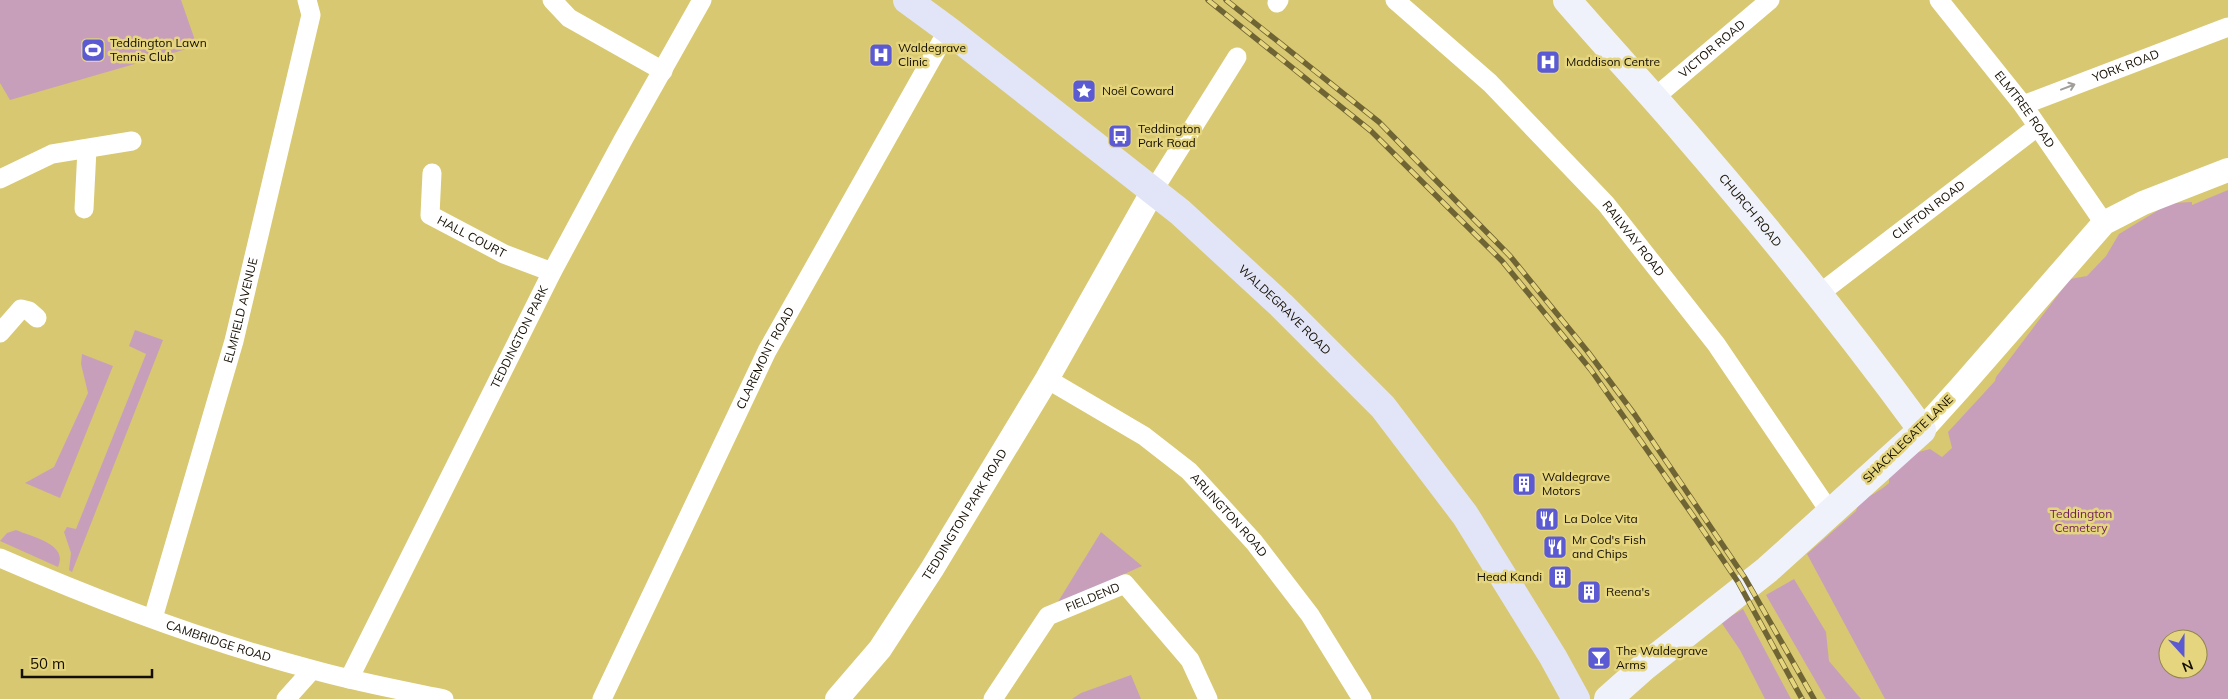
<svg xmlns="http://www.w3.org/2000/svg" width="2228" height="699" viewBox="0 0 2228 699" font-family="Mulish,sans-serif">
  <rect width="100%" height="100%" fill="#d8c871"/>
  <!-- green -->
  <g fill="#c89fbb" fill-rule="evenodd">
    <polygon points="0,0 181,0 197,46 10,100 0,83"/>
    <path d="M2228 190V699H1885L1807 554 1856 511 1859 502C1871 495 1877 493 1889 483V473L1915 453 1930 449 1942 457 1952 448 1948 432 1995 381 1996 377 2070 279 2087 276 2106 256 2119 234 2170 203 2192 202V205ZM2168 639H2198V669H2168Z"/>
    <polygon points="135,330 163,340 72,572 69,570 71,553 64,532 67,527 76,529 146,354 129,346"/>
    <polygon points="82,354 113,366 60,498 25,483 54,467 88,393 81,364"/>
    <path d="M16 530C32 537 69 544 58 567L0 541 7 533Z"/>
    <polygon points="1101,532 1142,566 1056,605"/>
    <polygon points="1794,579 1826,632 1829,661 1861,699 1826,699 1766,595"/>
    <polygon points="1743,609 1791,699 1765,699 1740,650 1721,622"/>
    <polygon points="1131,675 1141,699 1072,699 1081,693"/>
  </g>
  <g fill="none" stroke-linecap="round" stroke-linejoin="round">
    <!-- minor -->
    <g stroke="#fff" stroke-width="19">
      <polyline points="552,0 569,18 663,71"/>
      <path id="s1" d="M1395 0 1490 83 1606 204 1716 344 1830 512"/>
      <path id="s2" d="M1939 0 2023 105 2104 223"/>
      <polyline points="1277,3 1279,0"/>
      <path id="s3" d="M1654 98 1770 0"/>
      <path id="s4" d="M2023 105 2228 27"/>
      <path id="s5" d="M432 173 430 215 504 254 552 272"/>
      <polyline points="0,179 52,154 132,141"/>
      <polyline points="1153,191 1237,57"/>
      <polyline points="84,209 87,149"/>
      <path id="s6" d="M1819 294 2037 127"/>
      <polyline points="0,333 21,309 29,311 37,318"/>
      <path id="s7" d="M1047 379 1144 436 1189 471 1254 542 1310 615 1362 699"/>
      <path id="s8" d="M0 558C101 602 207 642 314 670 357 682 400 690 444 699"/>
      <path id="s9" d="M153 618 234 341 311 15 307 0"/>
      <path id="s10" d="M349 679 552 272 623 140 702 0"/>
      <polyline points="286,699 312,670"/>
      <path id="s11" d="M602 699 767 351 948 30"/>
      <path id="s12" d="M993 699 1048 616 1125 584 1190 660 1208 699"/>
    </g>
    <!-- tertiary -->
    <g stroke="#fff" stroke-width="24">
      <polyline points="1922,430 1960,388 2104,223 2143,203 2228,170"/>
      <path id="s13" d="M837 699 880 649 932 569 1047 379 1153 191"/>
    </g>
    <!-- secondary -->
    <path stroke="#f0f2fb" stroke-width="28" id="s14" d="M1567 0C1605 44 1645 87 1683 131 1766 227 1846 326 1922 430L1767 570 1644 667 1608 699"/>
    <!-- primary -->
    <path stroke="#e2e5f7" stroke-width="28" id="s15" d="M907 0 948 30 1180 212 1281 305 1383 407 1465 515 1553 657 1576 699"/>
    <!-- rail casing -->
    <g stroke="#6f6434" stroke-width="5.5">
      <g id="rail">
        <polyline points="1208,0 1371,131 1502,261 1591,370 1696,520 1738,582 1802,699"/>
        <polyline points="1226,0 1379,122 1510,256 1588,352 1635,415 1745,578 1814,699"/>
      </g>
    </g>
    <!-- rail -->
    <use href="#rail" stroke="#e5d57e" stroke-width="4" stroke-dasharray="11" stroke-linecap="butt"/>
  </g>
  <!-- one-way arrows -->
  <defs><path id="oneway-shaft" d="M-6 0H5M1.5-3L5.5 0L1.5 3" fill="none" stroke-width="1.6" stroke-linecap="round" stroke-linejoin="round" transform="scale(1.25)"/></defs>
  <use stroke="#a19f99" href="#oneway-shaft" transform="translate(2068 87) rotate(-21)"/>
  <!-- icons -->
  <defs>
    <g id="stadium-square" transform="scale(1.25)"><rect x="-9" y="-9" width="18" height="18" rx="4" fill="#5b5ad2" stroke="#e5d57e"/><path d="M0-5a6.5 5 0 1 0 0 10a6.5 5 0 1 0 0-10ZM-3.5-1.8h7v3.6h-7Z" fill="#fff"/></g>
    <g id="hospital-square" transform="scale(1.25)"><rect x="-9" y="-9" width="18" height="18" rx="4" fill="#5b5ad2" stroke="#e5d57e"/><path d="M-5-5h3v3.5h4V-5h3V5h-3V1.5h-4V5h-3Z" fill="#fff"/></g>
    <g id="sight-square" transform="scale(1.25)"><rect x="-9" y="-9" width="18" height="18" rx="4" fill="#5b5ad2" stroke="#e5d57e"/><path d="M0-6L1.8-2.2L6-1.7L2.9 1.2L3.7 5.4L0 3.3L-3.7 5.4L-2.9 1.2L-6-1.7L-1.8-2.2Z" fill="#fff"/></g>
    <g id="bus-square" transform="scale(1.25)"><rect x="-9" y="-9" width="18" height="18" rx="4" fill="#5b5ad2" stroke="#e5d57e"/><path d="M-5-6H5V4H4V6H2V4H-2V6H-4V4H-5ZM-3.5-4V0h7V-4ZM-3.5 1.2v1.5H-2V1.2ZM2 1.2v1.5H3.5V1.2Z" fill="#fff"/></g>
    <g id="building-square" transform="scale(1.25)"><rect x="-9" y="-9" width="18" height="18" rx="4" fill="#5b5ad2" stroke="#e5d57e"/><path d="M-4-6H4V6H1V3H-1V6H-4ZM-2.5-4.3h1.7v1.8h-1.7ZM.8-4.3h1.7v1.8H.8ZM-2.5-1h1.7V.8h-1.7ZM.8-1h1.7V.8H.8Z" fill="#fff"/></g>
    <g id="restaurant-square" transform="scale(1.25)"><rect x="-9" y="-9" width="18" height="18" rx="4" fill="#5b5ad2" stroke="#e5d57e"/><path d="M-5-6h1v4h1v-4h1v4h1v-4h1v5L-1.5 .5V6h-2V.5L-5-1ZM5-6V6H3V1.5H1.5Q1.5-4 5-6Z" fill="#fff"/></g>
    <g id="bar-square" transform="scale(1.25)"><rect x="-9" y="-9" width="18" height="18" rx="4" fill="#5b5ad2" stroke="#e5d57e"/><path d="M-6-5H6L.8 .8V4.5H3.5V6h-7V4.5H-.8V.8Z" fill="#fff"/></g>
  </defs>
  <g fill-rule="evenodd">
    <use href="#stadium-square" x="93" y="50"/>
    <use href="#hospital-square" x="881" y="55"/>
    <use href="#hospital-square" x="1548" y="62"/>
    <use href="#sight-square" x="1084" y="91"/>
    <use href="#bus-square" x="1120" y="136"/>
    <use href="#building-square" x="1524" y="484"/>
    <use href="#restaurant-square" x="1547" y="519"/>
    <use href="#restaurant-square" x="1555" y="547"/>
    <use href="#building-square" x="1560" y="577"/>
    <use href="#building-square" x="1589" y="592"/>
    <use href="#bar-square" x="1599" y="658"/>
  </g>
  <g text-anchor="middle" stroke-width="5" stroke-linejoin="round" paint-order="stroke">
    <!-- poi labels -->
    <g font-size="12" fill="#140e00" stroke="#e5d57e" text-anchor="start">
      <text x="110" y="47">Teddington Lawn<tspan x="110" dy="14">Tennis Club</tspan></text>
      <text x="898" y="52">Waldegrave<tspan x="898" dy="14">Clinic</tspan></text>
      <text x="1566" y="66">Maddison Centre</text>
      <text x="1102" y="95">Noël Coward</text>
      <text x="1138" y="133">Teddington<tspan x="1138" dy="14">Park Road</tspan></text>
      <text x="1542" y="481">Waldegrave<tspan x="1542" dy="14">Motors</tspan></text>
      <text x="1564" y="523">La Dolce Vita</text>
      <text x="1572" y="544">Mr Cod's Fish<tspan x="1572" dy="14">and Chips</tspan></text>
      <text x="1542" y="581" text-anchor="end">Head Kandi</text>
      <text x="1606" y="596">Reena's</text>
      <text x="1616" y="655">The Waldegrave<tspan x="1616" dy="14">Arms</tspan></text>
    </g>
    <!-- street labels -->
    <g font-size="12" fill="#140e00" stroke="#e5d57e">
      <text dy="4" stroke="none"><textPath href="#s3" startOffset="76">VICTOR ROAD</textPath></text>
      <text dy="4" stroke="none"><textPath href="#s4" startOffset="110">YORK ROAD</textPath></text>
      <text dy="4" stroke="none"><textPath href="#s2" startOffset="139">ELMTREE ROAD</textPath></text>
      <text dy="4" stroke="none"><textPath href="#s14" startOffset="279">CHURCH ROAD</textPath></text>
      <text dy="4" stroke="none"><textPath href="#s6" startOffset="138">CLIFTON ROAD</textPath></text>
      <text dy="4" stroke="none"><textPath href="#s5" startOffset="89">HALL COURT</textPath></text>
      <text dy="4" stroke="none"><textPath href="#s1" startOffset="338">RAILWAY ROAD</textPath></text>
      <text dy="4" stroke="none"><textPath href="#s15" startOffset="489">WALDEGRAVE ROAD</textPath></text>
      <text dy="4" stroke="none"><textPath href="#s9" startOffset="320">ELMFIELD AVENUE</textPath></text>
      <text dy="4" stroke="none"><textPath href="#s10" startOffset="382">TEDDINGTON PARK</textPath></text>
      <text dy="4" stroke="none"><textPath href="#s11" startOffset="378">CLAREMONT ROAD</textPath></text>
      <text transform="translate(1908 439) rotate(-44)" y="4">SHACKLEGATE LANE</text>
      <text dy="4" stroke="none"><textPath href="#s13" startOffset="225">TEDDINGTON PARK ROAD</textPath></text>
      <text dy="4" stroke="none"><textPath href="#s7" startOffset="229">ARLINGTON ROAD</textPath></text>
      <text dy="4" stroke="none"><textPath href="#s12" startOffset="148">FIELDEND</textPath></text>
      <text dy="4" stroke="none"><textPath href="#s8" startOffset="234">CAMBRIDGE ROAD</textPath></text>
    </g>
    <!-- park labels -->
    <g font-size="12" fill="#6d1f5b" stroke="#e5d57e">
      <text x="2081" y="518">Teddington<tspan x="2081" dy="14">Cemetery</tspan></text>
    </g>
  </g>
  <!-- north arrow -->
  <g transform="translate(2183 654) rotate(159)"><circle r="24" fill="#e5d57e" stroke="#91854c"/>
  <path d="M0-4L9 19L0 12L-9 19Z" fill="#5b5ad2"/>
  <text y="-8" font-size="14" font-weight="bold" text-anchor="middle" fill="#140e00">N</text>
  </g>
  <!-- scale -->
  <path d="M22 669v8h130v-8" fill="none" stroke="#140e00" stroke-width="2.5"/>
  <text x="30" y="669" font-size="15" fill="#140e00" stroke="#e5d57e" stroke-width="4" paint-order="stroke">50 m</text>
</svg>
